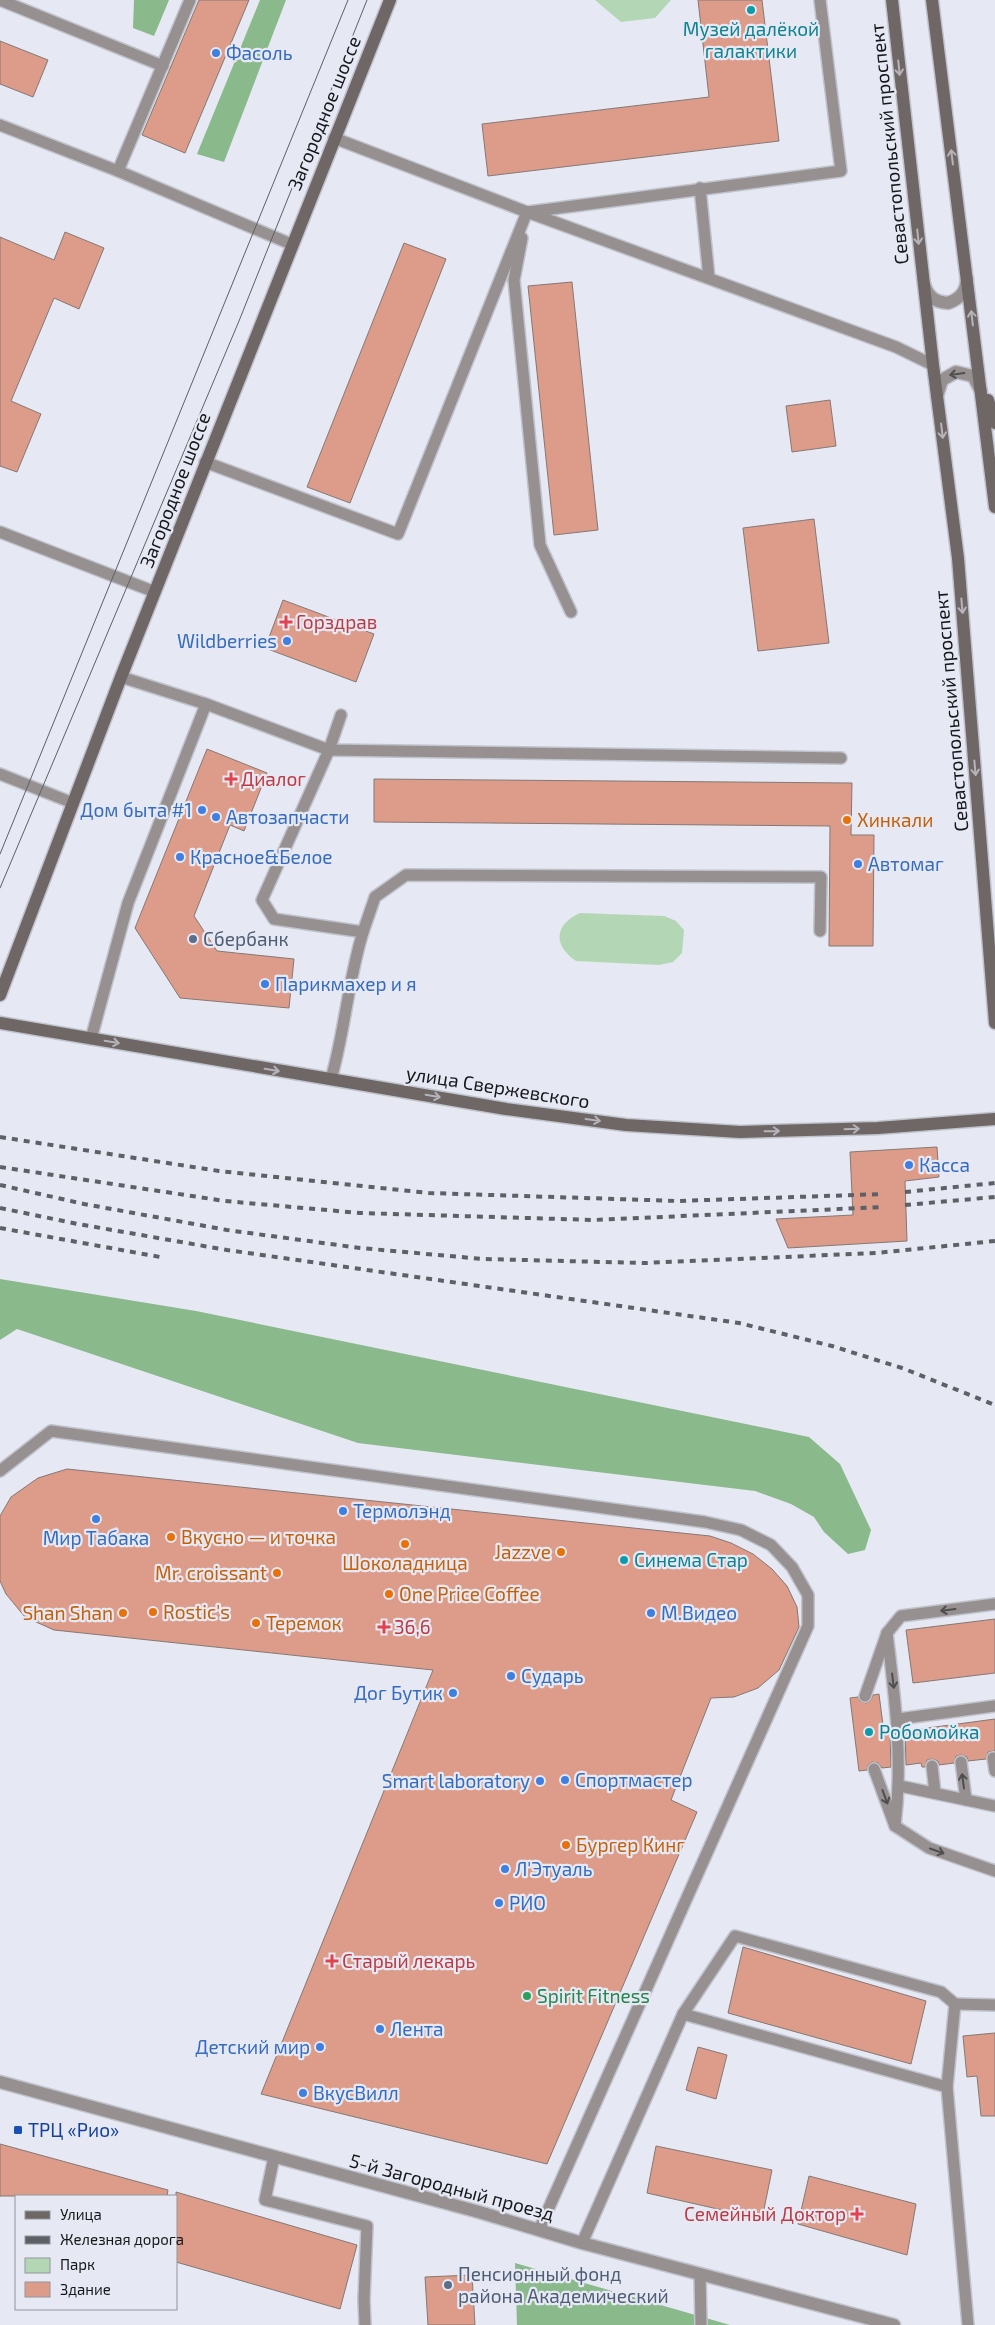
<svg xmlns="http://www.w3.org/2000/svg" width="995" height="2325" viewBox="0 0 995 2325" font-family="'Exo 2',sans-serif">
  <rect width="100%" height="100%" fill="#e6e8f3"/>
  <!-- green -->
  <g fill="#b3d7b4">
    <polygon points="595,0 671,0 655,18 621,22"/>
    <path d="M580 913 664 916 676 921 684 930 682 953 673 962 659 965 576 961C552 945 555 924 580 913Z"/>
  </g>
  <!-- forest -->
  <g fill="#8ab98c">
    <polygon points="134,0 169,0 154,36 133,28"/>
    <polygon points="260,0 286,0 224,162 197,154"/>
    <polygon points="0,1279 196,1311 809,1437 840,1464 871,1530 865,1550 848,1554 824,1532 814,1517 791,1504 755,1491 358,1443 17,1329 0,1340"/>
    <polygon points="515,2263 730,2325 517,2325"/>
  </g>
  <!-- building -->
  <g fill="#dc9c89" stroke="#847875">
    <polygon points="199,0 249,0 185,153 142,135"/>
    <polygon points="698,0 762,0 779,141 488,176 482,124 709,97"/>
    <polygon points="0,41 48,60 33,97 0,84"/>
    <polygon points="65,232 104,248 79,309 54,298 11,401 41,414 17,472 0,466 0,237 54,260"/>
    <polygon points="404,243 446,259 350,503 307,487"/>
    <polygon points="572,282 598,530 554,535 528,286"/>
    <polygon points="830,400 836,446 792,452 786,406"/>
    <polygon points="814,519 829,643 758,651 743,528"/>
    <polygon points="283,600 374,634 356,682 265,648"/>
    <polygon points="207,749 267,773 244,831 230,825 194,916 217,951 294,959 289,1008 180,998 135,928"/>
    <polygon points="374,779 852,783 851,835 874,835 873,946 829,946 830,826 374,822"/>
    <polygon points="937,1147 939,1177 905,1181 907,1241 788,1248 776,1219 853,1215 850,1152"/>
    <polygon points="67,1469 710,1536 731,1543 753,1554 772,1569 787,1586 797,1607 799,1627 779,1670 758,1688 734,1697 711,1698 671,1800 697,1812 547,2164 261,2094 433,1670 54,1630 25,1617 6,1594 0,1581 0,1516 11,1497 38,1478"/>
    <polygon points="995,1619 995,1673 913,1683 906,1630"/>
    <polygon points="879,1694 884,1733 890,1732 891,1767 882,1768 878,1763 872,1762 868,1765 867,1770 859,1771 850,1698 858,1697 860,1701 866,1703 870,1701 873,1695"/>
    <polygon points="995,1719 995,1751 988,1752 986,1759 968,1761 967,1757 961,1755 956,1756 954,1763 939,1765 938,1761 932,1759 927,1760 925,1767 922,1767 921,1763 906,1765 905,1731"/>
    <polygon points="743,1947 926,2001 911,2064 728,2013"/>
    <polygon points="995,2033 995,2116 981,2116 977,2076 967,2077 963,2036"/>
    <polygon points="698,2047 727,2055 716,2099 686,2090"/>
    <polygon points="0,2144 168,2190 167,2196 0,2196"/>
    <polygon points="656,2146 772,2170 762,2219 647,2193"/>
    <polygon points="809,2176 916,2204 907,2255 798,2224"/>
    <polygon points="176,2192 357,2245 340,2309 176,2262"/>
    <polygon points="472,2275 475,2325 428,2325 425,2277"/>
  </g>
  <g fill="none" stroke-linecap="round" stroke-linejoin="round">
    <!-- lane casing -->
    <g stroke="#c1c3cc" stroke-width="14">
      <g id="lane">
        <polyline points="0,0 163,66"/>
        <polyline points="190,0 118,171 291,244"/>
        <polyline points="0,125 118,171"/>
        <polyline points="334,138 527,212 896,347 933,365"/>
        <polyline points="700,188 709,278"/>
        <polyline points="528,212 841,171 820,0"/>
        <polyline points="522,238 514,280 540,545 571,612"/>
        <polyline points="205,462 398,534 527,212"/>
        <polyline points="0,532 155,592"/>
        <polyline points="121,677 206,704 329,750 841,758"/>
        <polyline points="0,774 73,803"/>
        <polyline points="363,932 375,897 406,875 821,877 820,931"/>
        <polyline points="91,1039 128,903 206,704"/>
        <path d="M331 1079C345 1031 348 980 363 932L274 919 262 900 329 750 341 715"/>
        <polyline points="0,1471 51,1431 705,1522 741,1530 771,1545 792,1567 808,1595 808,1626 539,2230"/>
        <path d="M887 1633C895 1698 903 1759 895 1826"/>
        <polyline points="865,1696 887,1633 901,1616 995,1604"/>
        <polyline points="898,1719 995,1706"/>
        <polyline points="993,1758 995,1771"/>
        <polyline points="961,1762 966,1800"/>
        <polyline points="932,1766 935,1793"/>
        <polyline points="874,1769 895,1826 929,1848 995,1871"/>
        <polyline points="900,1786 995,1806"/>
        <polyline points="683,2014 735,1936 941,1992 955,2004"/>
        <polyline points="947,2087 955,2004 995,2005"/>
        <polyline points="274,2157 265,2200 367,2226 364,2299 365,2325"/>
        <polyline points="582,2243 683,2014 947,2087 968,2325"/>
        <polyline points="700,2274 701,2325"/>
      </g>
    </g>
    <!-- street casing -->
    <g stroke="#c1c3cc" stroke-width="15">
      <g id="street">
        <path d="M924 284C928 297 935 302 948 303 960 299 966 292 967 279"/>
        <polyline points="937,396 942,380 956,372 973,376 981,391"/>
        <polyline points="0,2082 479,2212 582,2243 894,2325"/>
      </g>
    </g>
    <!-- secondary casing -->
    <g stroke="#c1c3cc" stroke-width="15">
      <g id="secondary">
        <polyline points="892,0 933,365 958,558 995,1023"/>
        <polyline points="932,0 995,507"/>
        <polyline points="988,400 995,423"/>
        <polyline points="0,995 121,677 390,0"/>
        <polyline points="0,1023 506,1109 626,1125 740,1132 878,1128 995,1119"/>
      </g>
    </g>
    <!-- lane -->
    <use href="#lane" stroke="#969090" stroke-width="11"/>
    <!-- street -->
    <use href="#street" stroke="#969090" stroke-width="12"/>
    <!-- secondary -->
    <use href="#secondary" stroke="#6f6766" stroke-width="12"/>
    <!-- tram -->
    <g stroke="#5e6065" stroke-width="1">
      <polyline points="0,854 348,0"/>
      <polyline points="0,888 239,321 367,0"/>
    </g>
    <!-- rail -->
    <g stroke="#5e6065" stroke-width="4" stroke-dasharray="6 6" stroke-linecap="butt">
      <polyline points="0,1137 219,1171 429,1193 678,1201 884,1194"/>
      <polyline points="0,1167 225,1201 360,1213 594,1220 884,1207"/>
      <polyline points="0,1185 84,1204 227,1230 360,1248 483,1259 645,1263 876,1253 995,1241"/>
      <polyline points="905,1192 995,1183"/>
      <polyline points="905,1205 995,1197"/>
      <polyline points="0,1208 78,1224 227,1250 739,1323 832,1346 902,1368 995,1405"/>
      <polyline points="0,1228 160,1257"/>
    </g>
  </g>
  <!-- one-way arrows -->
  <defs><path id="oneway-shaft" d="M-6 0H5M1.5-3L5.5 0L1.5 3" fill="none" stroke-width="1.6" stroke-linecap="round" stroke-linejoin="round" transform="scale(1.25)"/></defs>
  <g stroke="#b6b4bb">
    <use href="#oneway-shaft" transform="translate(899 68) rotate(84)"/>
    <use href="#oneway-shaft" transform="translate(952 157) rotate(-97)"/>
    <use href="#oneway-shaft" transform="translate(918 237) rotate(84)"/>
    <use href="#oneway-shaft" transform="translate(972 318) rotate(-97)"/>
    <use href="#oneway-shaft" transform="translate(942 431) rotate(83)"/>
    <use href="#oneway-shaft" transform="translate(962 606) rotate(85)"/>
    <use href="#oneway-shaft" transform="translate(975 768) rotate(85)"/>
    <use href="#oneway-shaft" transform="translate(112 1042) rotate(10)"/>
    <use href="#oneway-shaft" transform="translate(272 1070) rotate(9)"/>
    <use href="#oneway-shaft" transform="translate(433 1096) rotate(10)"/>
    <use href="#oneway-shaft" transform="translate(593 1120) rotate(8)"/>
    <use href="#oneway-shaft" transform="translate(852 1129) rotate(-2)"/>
    <use href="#oneway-shaft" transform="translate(772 1131) rotate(-1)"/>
  </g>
  <g stroke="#504e50">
    <use href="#oneway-shaft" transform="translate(957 374) rotate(172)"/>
    <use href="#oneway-shaft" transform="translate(948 1610) rotate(173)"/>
    <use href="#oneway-shaft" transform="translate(893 1681) rotate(83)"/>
    <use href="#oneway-shaft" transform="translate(963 1781) rotate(-98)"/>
    <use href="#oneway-shaft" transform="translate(885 1797) rotate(70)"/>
    <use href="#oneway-shaft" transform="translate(937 1851) rotate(19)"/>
  </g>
  <!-- markers -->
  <g fill="#0f9aa8" stroke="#e6e8f3" stroke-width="2">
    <circle cx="751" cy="10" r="5"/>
    <circle cx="624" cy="1560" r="5"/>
    <circle cx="869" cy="1732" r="5"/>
  </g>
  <g fill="#3f7fe0" stroke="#e6e8f3" stroke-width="2">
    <circle cx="216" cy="53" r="5"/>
    <circle cx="287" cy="641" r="5"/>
    <circle cx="202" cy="810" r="5"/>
    <circle cx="216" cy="817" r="5"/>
    <circle cx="180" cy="857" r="5"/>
    <circle cx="858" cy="864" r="5"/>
    <circle cx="265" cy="984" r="5"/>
    <circle cx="909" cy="1165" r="5"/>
    <circle cx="343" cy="1511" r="5"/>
    <circle cx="96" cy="1519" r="5"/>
    <circle cx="651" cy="1613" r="5"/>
    <circle cx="511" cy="1676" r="5"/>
    <circle cx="453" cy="1693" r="5"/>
    <circle cx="565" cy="1780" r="5"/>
    <circle cx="540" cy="1781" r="5"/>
    <circle cx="505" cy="1869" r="5"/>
    <circle cx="499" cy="1903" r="5"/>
    <circle cx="380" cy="2029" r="5"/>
    <circle cx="320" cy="2047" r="5"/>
    <circle cx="303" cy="2093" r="5"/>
  </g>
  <g fill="#e0444e" stroke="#e6e8f3" stroke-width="2">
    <path d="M283.5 614.5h5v5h5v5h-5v5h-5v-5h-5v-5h5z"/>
    <path d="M228.5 771.5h5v5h5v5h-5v5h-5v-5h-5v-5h5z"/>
    <path d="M381.5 1619.5h5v5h5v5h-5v5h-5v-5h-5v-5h5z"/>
    <path d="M329.5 1953.5h5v5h5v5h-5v5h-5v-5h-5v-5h5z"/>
    <path d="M854.5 2206.5h5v5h5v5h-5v5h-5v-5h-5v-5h5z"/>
  </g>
  <g fill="#e8710a" stroke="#e6e8f3" stroke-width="2">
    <circle cx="847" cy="820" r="5"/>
    <circle cx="171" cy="1537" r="5"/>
    <circle cx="405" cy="1544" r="5"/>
    <circle cx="561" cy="1552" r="5"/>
    <circle cx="277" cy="1573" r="5"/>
    <circle cx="389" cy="1594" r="5"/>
    <circle cx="153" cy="1612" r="5"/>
    <circle cx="123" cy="1613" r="5"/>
    <circle cx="256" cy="1623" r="5"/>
    <circle cx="566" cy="1845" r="5"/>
  </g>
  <g fill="#5c6f8a" stroke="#e6e8f3" stroke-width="2">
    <circle cx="193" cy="939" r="5"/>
    <circle cx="448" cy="2285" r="5"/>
  </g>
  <circle fill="#2e9e5b" stroke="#e6e8f3" stroke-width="2" cx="527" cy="1996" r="5"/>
  <rect fill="#1a4fb4" stroke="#e6e8f3" stroke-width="2" x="13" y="2125" width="10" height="10" rx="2.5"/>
  <g text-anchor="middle" stroke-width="4.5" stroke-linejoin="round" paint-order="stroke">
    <!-- culture labels -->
    <g font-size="19" fill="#0d838f" stroke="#e6e8f3" text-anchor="start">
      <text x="751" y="36" text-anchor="middle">Музей далёкой<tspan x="751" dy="22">галактики</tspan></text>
      <text x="634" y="1567">Синема Стар</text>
      <text x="879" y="1739">Робомойка</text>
    </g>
    <!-- shop labels -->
    <g font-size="19" fill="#366cbe" stroke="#e6e8f3" text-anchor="start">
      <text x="226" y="60">Фасоль</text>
      <text x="277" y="648" text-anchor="end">Wildberries</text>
      <text x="192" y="817" text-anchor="end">Дом быта #1</text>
      <text x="226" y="824">Автозапчасти</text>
      <text x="190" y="864">Красное&amp;Белое</text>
      <text x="868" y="871">Автомаг</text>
      <text x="275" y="991">Парикмахер и я</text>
      <text x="919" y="1172">Касса</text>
      <text x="353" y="1518">Термолэнд</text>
      <text x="96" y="1545" text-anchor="middle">Мир Табака</text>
      <text x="661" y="1620">М.Видео</text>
      <text x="521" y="1683">Сударь</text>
      <text x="443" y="1700" text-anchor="end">Дог Бутик</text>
      <text x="575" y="1787">Спортмастер</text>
      <text x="530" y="1788" text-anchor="end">Smart laboratory</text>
      <text x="515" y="1876">Л'Этуаль</text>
      <text x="509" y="1910">РИО</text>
      <text x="390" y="2036">Лента</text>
      <text x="310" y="2054" text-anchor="end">Детский мир</text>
      <text x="313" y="2100">ВкусВилл</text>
    </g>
    <!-- street labels -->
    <g font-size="19" fill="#17181b" stroke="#e6e8f3">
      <text transform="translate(324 113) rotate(-68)" y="7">Загородное шоссе</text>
      <text transform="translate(889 144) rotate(-96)" y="7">Севастопольский проспект</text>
      <text transform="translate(175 490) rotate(-69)" y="7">Загородное шоссе</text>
      <text transform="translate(951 711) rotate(-95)" y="7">Севастопольский проспект</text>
      <text transform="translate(498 1087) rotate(9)" y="7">улица Свержевского</text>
      <text transform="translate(452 2187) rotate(15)" y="7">5-й Загородный проезд</text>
    </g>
    <!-- health labels -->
    <g font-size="19" fill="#be3a42" stroke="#e6e8f3" text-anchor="start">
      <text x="296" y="629">Горздрав</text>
      <text x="241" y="786">Диалог</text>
      <text x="394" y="1634">36,6</text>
      <text x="342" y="1968">Старый лекарь</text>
      <text x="846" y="2221" text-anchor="end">Семейный Доктор</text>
    </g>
    <!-- food labels -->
    <g font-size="19" fill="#c56008" stroke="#e6e8f3" text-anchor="start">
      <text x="857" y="827">Хинкали</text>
      <text x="181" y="1544">Вкусно — и точка</text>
      <text x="551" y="1559" text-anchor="end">Jazzve</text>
      <text x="405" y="1570" text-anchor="middle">Шоколадница</text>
      <text x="267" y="1580" text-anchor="end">Mr. croissant</text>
      <text x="399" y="1601">One Price Coffee</text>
      <text x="163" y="1619">Rostic's</text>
      <text x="113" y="1620" text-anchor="end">Shan Shan</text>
      <text x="266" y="1630">Теремок</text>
      <text x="576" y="1852">Бургер Кинг</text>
    </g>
    <!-- service labels -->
    <g font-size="19" fill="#4e5e75" stroke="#e6e8f3" text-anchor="start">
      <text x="203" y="946">Сбербанк</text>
      <text x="458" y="2281">Пенсионный фонд<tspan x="458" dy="22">района Академический</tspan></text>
    </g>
    <!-- leisure labels -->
    <g font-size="19" fill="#27864d" stroke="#e6e8f3" text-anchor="start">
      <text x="537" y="2003">Spirit Fitness</text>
    </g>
    <!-- transit labels -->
    <g font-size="19" fill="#164399" stroke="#e6e8f3" text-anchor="start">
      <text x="28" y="2137">ТРЦ «Рио»</text>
    </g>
  </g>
  <!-- legend -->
  <rect x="15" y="2195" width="162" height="115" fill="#e6e8f3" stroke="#93959d"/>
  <rect x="25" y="2211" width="25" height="8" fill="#6f6766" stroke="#93959d"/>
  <text x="60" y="2220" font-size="15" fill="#17181b">Улица</text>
  <rect x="25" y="2236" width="25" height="8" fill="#5e6065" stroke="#93959d"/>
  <text x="60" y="2245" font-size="15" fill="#17181b">Железная дорога</text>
  <rect x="25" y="2258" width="25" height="15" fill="#b3d7b4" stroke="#93959d"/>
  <text x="60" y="2270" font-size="15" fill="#17181b">Парк</text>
  <rect x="25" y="2282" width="25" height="15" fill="#dc9c89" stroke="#93959d"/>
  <text x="60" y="2295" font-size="15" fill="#17181b">Здание</text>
</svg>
